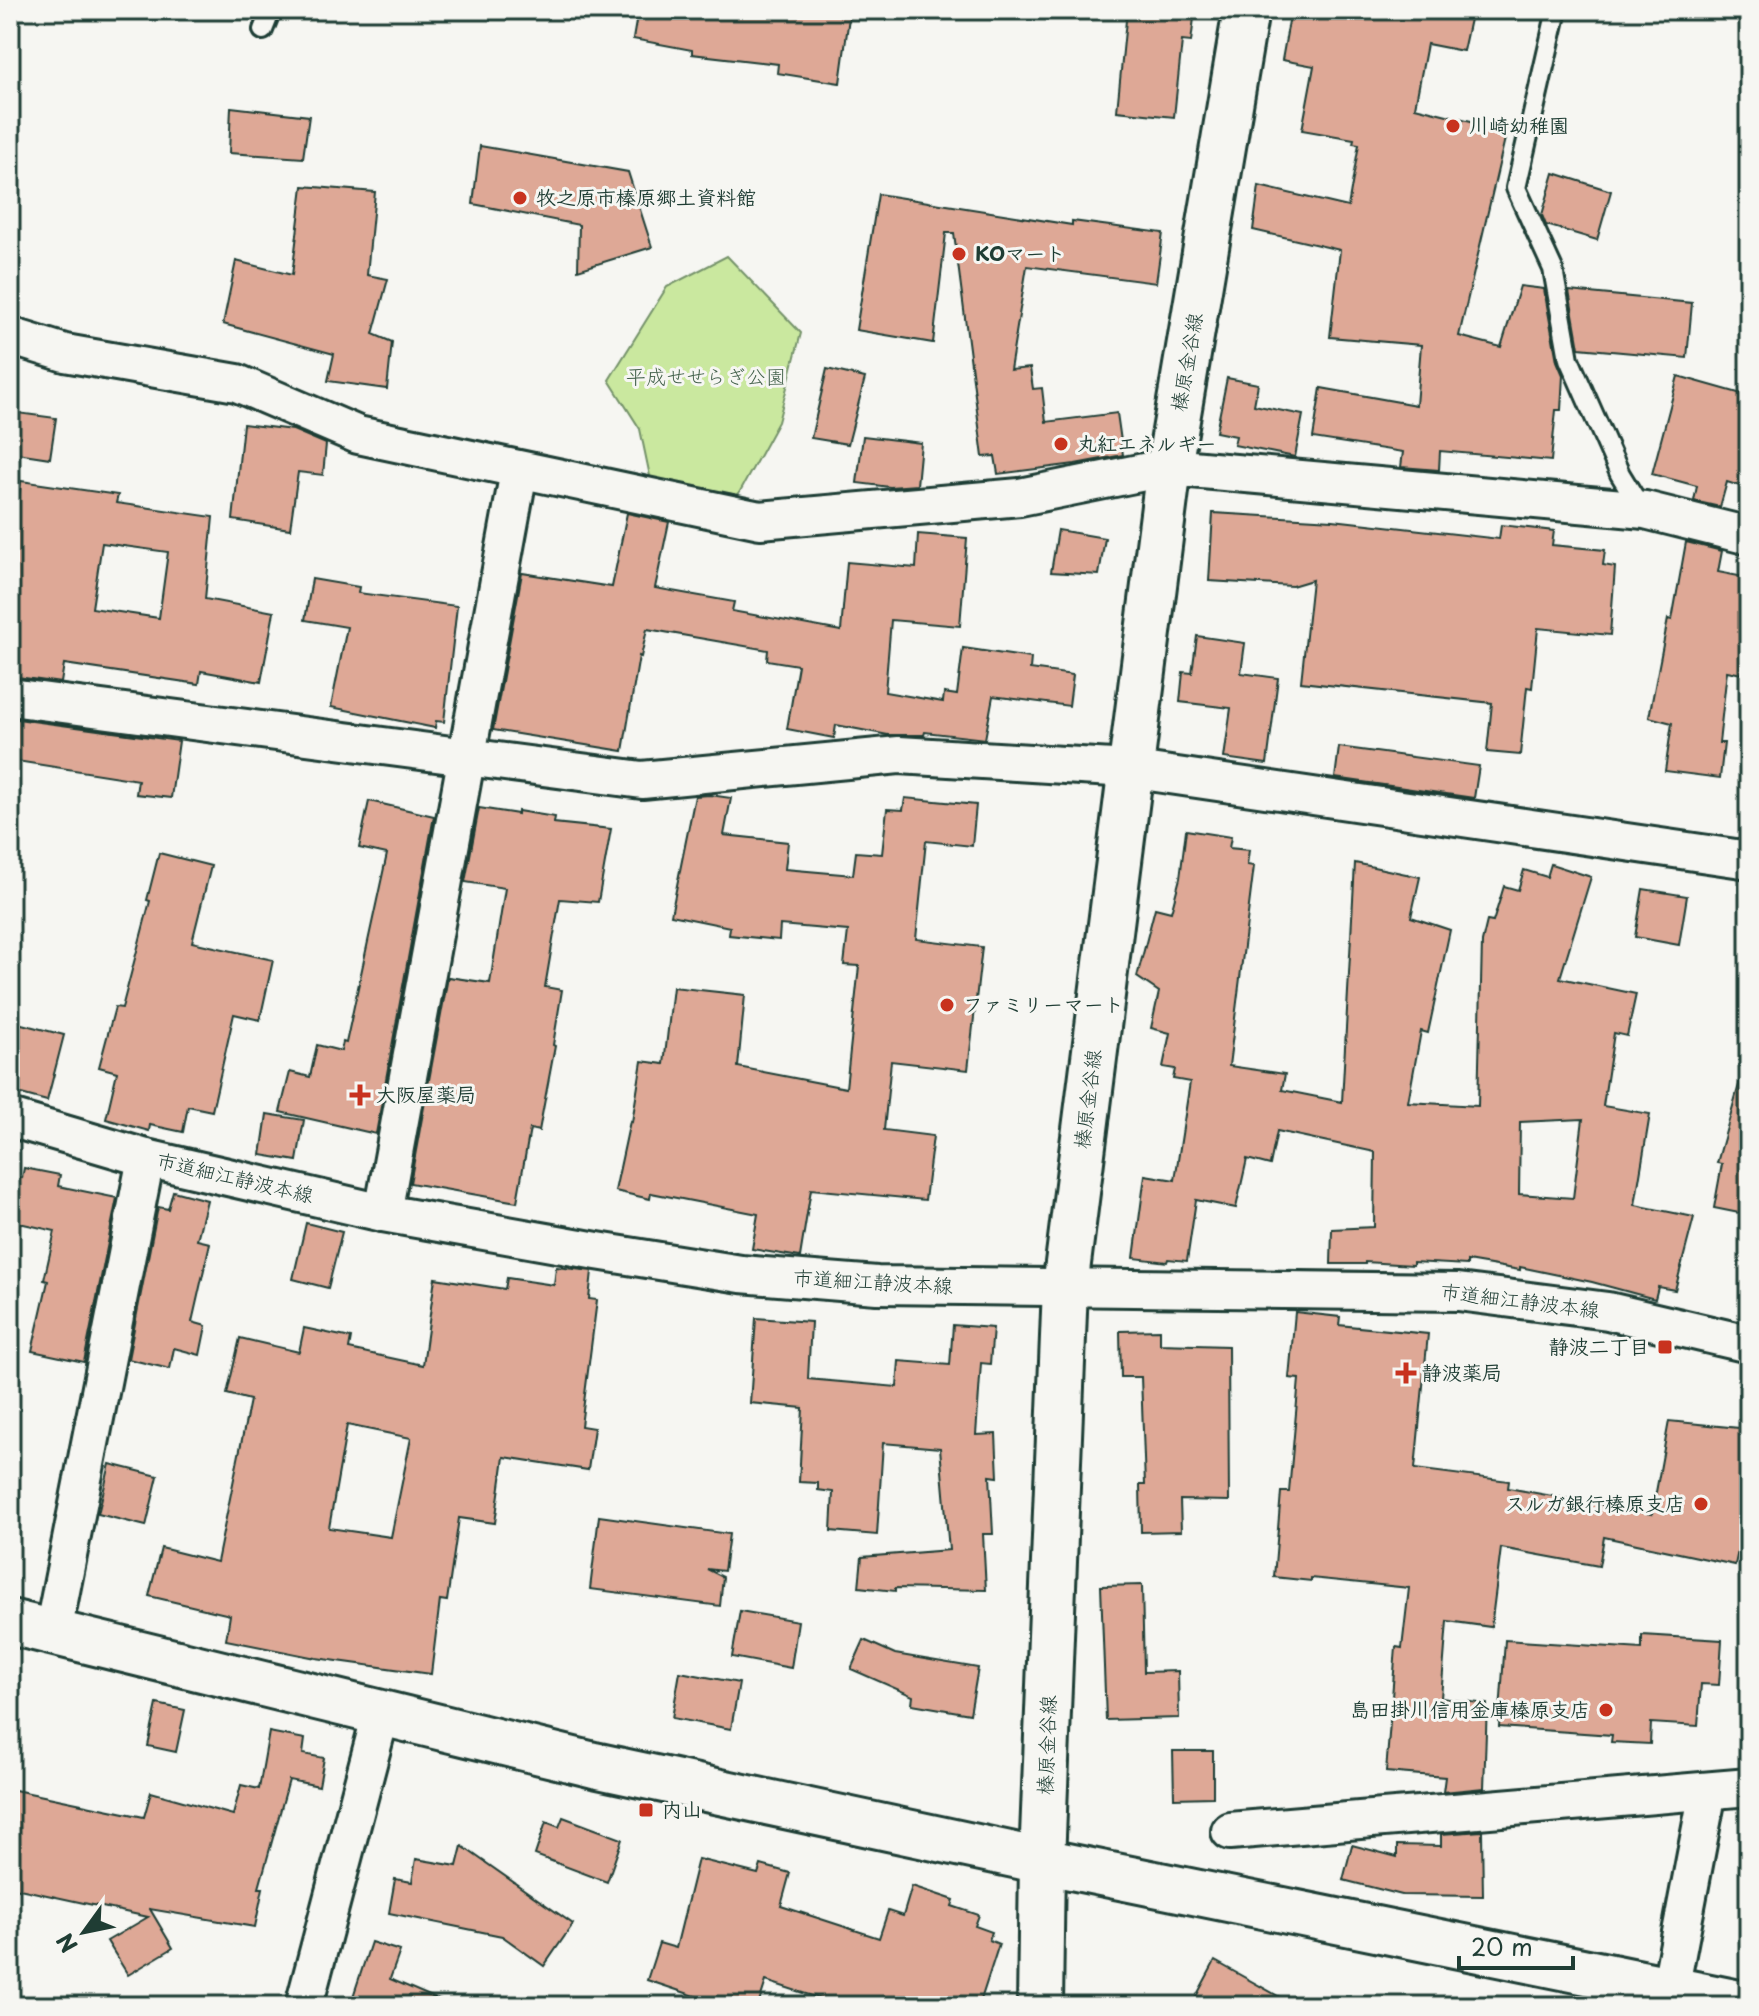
<svg xmlns="http://www.w3.org/2000/svg" width="1759" height="2016" viewBox="0 0 1759 2016" font-family="'Playpen Sans','Klee One',sans-serif">
  <rect width="100%" height="100%" fill="#f6f6f2"/>
  <filter id="ink" filterUnits="userSpaceOnUse"><feTurbulence type="fractalNoise" baseFrequency=".0125" numOctaves="2"/><feDisplacementMap in="SourceGraphic" scale="16" xChannelSelector="R" yChannelSelector="G"/><feConvolveMatrix kernelMatrix="1 2 1 2 8 2 1 2 1" color-interpolation-filters="sRGB"/></filter>
  <g filter="url(#ink)">
    <!-- green -->
    <polygon fill="#cae89f" stroke="#74926a" stroke-width="2" points="727,256 801,333 778,422 738,495 651,481 640,429 609,380 667,287"/>
    <!-- building -->
    <g fill="#dea896" stroke="#1f3d34" stroke-width="2" fill-rule="evenodd">
      <polygon points="638,10 850,10 840,83 777,73 778,64 692,54 692,50 633,39"/>
      <polygon points="1127,10 1195,10 1191,42 1182,41 1174,117 1117,111"/>
      <polygon points="1291,10 1472,10 1463,51 1427,44 1415,107 1507,130 1459,336 1501,347 1520,286 1544,289 1557,361 1563,375 1561,410 1556,410 1551,461 1440,451 1439,470 1401,467 1403,452 1313,438 1321,388 1416,405 1421,345 1330,337 1340,250 1253,230 1259,186 1348,207 1359,144 1353,143 1354,139 1302,130 1314,66 1282,60"/>
      <polygon points="231,107 309,116 303,158 229,153"/>
      <polygon points="480,146 628,172 652,247 578,270 579,225 473,204"/>
      <polygon points="1554,173 1611,191 1597,240 1546,225 1542,215"/>
      <polygon points="303,186 375,192 367,275 388,279 373,334 392,342 387,389 328,381 334,354 223,324 236,261 292,275"/>
      <polygon points="878,194 1072,225 1072,221 1163,233 1156,283 1027,266 1010,370 1030,368 1033,389 1042,388 1046,422 1117,413 1123,455 1075,464 998,474 995,456 983,457 954,233 946,233 933,343 856,330"/>
      <polygon points="1569,291 1692,303 1687,358 1579,348"/>
      <polygon points="827,369 865,378 848,444 811,438"/>
      <polygon points="1678,376 1749,396 1749,489 1727,482 1720,507 1694,501 1697,486 1652,474"/>
      <polygon points="1227,378 1258,384 1254,405 1303,415 1295,457 1234,445 1236,436 1216,432"/>
      <polygon points="10,412 56,418 50,458 10,452"/>
      <polygon points="243,424 293,430 326,444 323,475 298,472 290,529 233,520"/>
      <polygon points="863,436 921,443 917,485 890,487 857,483"/>
      <path d="M21 481 118 495 116 503 213 517 205 599 274 612 261 682 201 671 199 684 64 664 61 683 10 676V559ZM102 543 168 552 159 618 92 608Z"/>
      <polygon points="627,513 669,522 655,588 734,602 732,611 841,631 847,562 916,568 918,534 967,538 960,626 891,620 885,692 943,702 944,693 957,695 963,648 1031,658 1030,669 1073,675 1069,706 993,696 985,739 925,732 924,735 888,735 836,725 834,738 787,729 798,665 767,660 768,650 647,629 641,657 639,656 623,751 493,730 522,573 612,587"/>
      <polygon points="1213,513 1333,520 1499,539 1501,525 1554,531 1552,545 1605,550 1603,565 1615,567 1610,635 1538,628 1532,688 1527,687 1520,755 1487,752 1492,703 1301,682 1312,580 1292,586 1209,581"/>
      <polygon points="1058,530 1105,538 1099,575 1051,572"/>
      <polygon points="1686,542 1722,551 1718,572 1749,578 1749,635 1742,674 1727,671 1719,743 1724,743 1720,778 1665,771 1672,723 1649,717 1668,619 1672,620"/>
      <polygon points="312,579 359,587 358,593 457,606 444,722 436,721 435,728 331,707 347,627 305,620"/>
      <polygon points="1197,636 1245,643 1241,673 1278,678 1267,764 1224,758 1231,708 1180,702 1183,672 1192,673"/>
      <polygon points="10,718 179,741 171,798 136,794 138,780 10,760"/>
      <polygon points="1339,747 1479,766 1474,798 1335,778"/>
      <polygon points="710,795 731,798 724,835 788,842 785,869 853,875 856,852 882,854 887,809 903,810 905,798 976,805 972,846 926,841 916,939 982,947 968,1070 891,1061 884,1130 933,1136 925,1200 811,1189 800,1257 752,1249 758,1214 651,1193 650,1199 615,1191 630,1121 632,1122 642,1061 664,1064 673,987 745,995 738,1067 846,1088 859,966 844,965 848,931 780,925 779,940 729,935 730,927 671,915 695,796"/>
      <polygon points="369,801 434,816 376,1134 280,1112 290,1072 310,1077 317,1045 341,1051 343,1042 346,1043 387,854 359,848"/>
      <polygon points="479,808 518,814 518,811 555,817 554,823 611,829 598,902 560,899 545,987 562,990 553,1045 555,1046 539,1131 530,1129 517,1202 410,1183 448,977 490,983 505,888 465,882"/>
      <path d="M1186 830 1231 837 1229 848 1249 850 1247 865 1254 866 1229 1066 1285 1074 1282 1090 1342 1102 1355 863 1420 877 1411 917 1450 930 1428 1033 1421 1031 1408 1102 1478 1106 1482 942 1487 921 1493 922 1504 886 1518 890 1524 870 1547 877 1551 864 1591 877 1560 978 1636 994 1627 1036 1614 1033 1603 1106 1650 1114 1635 1205 1694 1217 1675 1290 1658 1287 1655 1299 1592 1282 1520 1267V1270L1467 1261V1265L1413 1262V1265L1365 1262V1264H1331L1332 1229 1374 1227 1375 1152 1277 1131 1270 1165 1247 1159 1236 1208 1196 1200 1187 1261 1168 1259 1167 1262 1134 1258 1145 1175 1175 1180 1190 1082 1173 1079 1175 1069 1163 1067 1170 1033 1151 1028 1159 992 1137 977 1155 908 1171 912 1180 878ZM1583 1119 1573 1198 1519 1194 1520 1122Z"/>
      <polygon points="159,853 211,866 192,942 273,960 260,1020 234,1014 212,1111 188,1106 183,1132 150,1125 149,1131 106,1119 117,1072 99,1067 115,1007 122,1008 150,901 147,900"/>
      <polygon points="1643,889 1687,896 1679,945 1635,937"/>
      <polygon points="10,1021 64,1035 47,1101 10,1091"/>
      <polygon points="1740,1081 1749,1082 1749,1215 1714,1208 1722,1164 1717,1163"/>
      <polygon points="267,1114 304,1120 297,1161 261,1155"/>
      <polygon points="24,1168 60,1175 58,1186 117,1198 84,1362 32,1351 48,1281 44,1280 55,1231 10,1221 10,1175 22,1178"/>
      <polygon points="173,1191 207,1200 197,1240 210,1243 192,1322 206,1326 200,1355 174,1348 170,1369 128,1359 158,1207 168,1209"/>
      <polygon points="306,1223 342,1232 328,1288 293,1279"/>
      <path d="M556 1267 592 1271 589 1299 597 1300 581 1426 594 1428 588 1470 504 1457 495 1523 459 1518 447 1601 440 1600 431 1674 316 1658 226 1640 230 1615 149 1596 161 1548 217 1562 250 1400 227 1394 240 1338 299 1352 304 1328 351 1338 349 1349 423 1365 435 1278 505 1289 507 1278 554 1285ZM347 1425 411 1438 391 1537 329 1528Z"/>
      <polygon points="1295,1312 1340,1317 1339,1325 1428,1334 1415,1469 1509,1481 1508,1488 1652,1514 1669,1421 1749,1429 1749,1498 1735,1565 1604,1537 1599,1566 1501,1548 1491,1627 1447,1621 1441,1698 1487,1704 1484,1788 1443,1792 1445,1777 1386,1772 1396,1647 1402,1648 1409,1588 1311,1578 1311,1581 1274,1577 1281,1492 1289,1492 1299,1379 1289,1378"/>
      <polygon points="756,1318 811,1322 808,1379 897,1387 899,1361 950,1365 953,1325 993,1328 990,1364 981,1363 976,1435 996,1434 998,1477 990,1476 993,1534 983,1534 986,1590 895,1588 895,1591 859,1587 862,1557 949,1550 940,1448 883,1443 877,1535 831,1531 833,1492 818,1490 818,1483 799,1482 803,1408 750,1403"/>
      <polygon points="1160,1330 1160,1344 1228,1346 1229,1501 1180,1500 1181,1531 1141,1532 1140,1485 1145,1485 1141,1377 1121,1377 1120,1331"/>
      <polygon points="110,1464 158,1476 146,1526 98,1514"/>
      <polygon points="599,1516 729,1534 724,1571 707,1569 723,1577 720,1606 590,1589"/>
      <polygon points="1142,1585 1144,1672 1178,1671 1179,1718 1106,1720 1101,1586"/>
      <polygon points="740,1611 798,1621 791,1668 732,1657"/>
      <polygon points="1642,1635 1722,1640 1719,1685 1701,1684 1698,1726 1651,1723 1650,1744 1611,1742 1612,1735 1499,1727 1505,1640 1642,1649"/>
      <polygon points="864,1640 895,1654 978,1668 970,1714 912,1704 913,1696 851,1669"/>
      <polygon points="680,1672 739,1683 731,1729 672,1718"/>
      <polygon points="157,1704 185,1710 176,1752 148,1746"/>
      <polygon points="269,1732 305,1739 303,1754 324,1758 319,1786 289,1780 259,1888 263,1888 255,1927 150,1909 173,1948 128,1975 107,1941 148,1917 10,1887 10,1789 144,1817 151,1792 233,1815 241,1785 259,1789"/>
      <polygon points="1173,1751 1213,1751 1213,1797 1174,1798"/>
      <polygon points="563,1817 622,1839 607,1882 535,1855 546,1822 559,1827"/>
      <polygon points="1482,1831 1483,1896 1402,1895 1343,1880 1352,1845 1397,1857 1397,1845 1441,1846 1441,1834"/>
      <polygon points="462,1846 573,1924 544,1966 502,1936 389,1913 395,1879 412,1882 416,1859 457,1866"/>
      <polygon points="698,1859 758,1874 761,1865 790,1873 781,1906 879,1938 888,1911 903,1916 912,1886 954,1900 952,1906 979,1915 975,1926 992,1932 989,1940 999,1944 979,2006 843,2006 766,1981 758,2006 725,2006 647,1980 659,1943 676,1948"/>
      <polygon points="371,1942 400,1951 390,1979 453,2006 350,2006"/>
      <polygon points="1215,1961 1296,2006 1191,2006"/>
    </g>
    <g fill="none" stroke-linecap="round" stroke-linejoin="round">
      <!-- service casing -->
      <g stroke="#1f3d34" stroke-width="24">
        <g id="service">
          <polyline points="1557,10 1516,188 1553,269 1569,359 1620,474 1642,510"/>
          <polyline points="263,30 271,10"/>
        </g>
      </g>
      <!-- minor casing -->
      <g stroke="#1f3d34" stroke-width="42">
        <g id="minor">
          <polyline points="10,336 65,353 237,383 358,435 760,520 1020,497 1169,467 1645,510 1749,536"/>
          <polyline points="10,697 642,780 899,755 1129,769 1749,860"/>
          <polyline points="10,1118 146,1158 383,1213 597,1251 741,1274 877,1285 1458,1292 1608,1311 1749,1344"/>
          <polyline points="383,1213 519,471"/>
          <polyline points="53,1632 146,1158"/>
          <polyline points="1230,1831 1749,1787"/>
          <polyline points="304,2006 381,1714"/>
          <polyline points="1667,2006 1708,1791"/>
        </g>
      </g>
      <!-- tertiary casing -->
      <g stroke="#1f3d34" stroke-width="50">
        <polyline id="tertiary" points="10,1622 594,1765 1042,1861 1749,2005"/>
      </g>
      <!-- secondary casing -->
      <g stroke="#1f3d34" stroke-width="50">
        <polyline id="secondary" points="1040,2006 1042,1861 1065,1287 1169,467 1246,10"/>
      </g>
      <!-- service -->
      <use href="#service" stroke="#f6f6f2" stroke-width="18"/>
      <!-- minor -->
      <use href="#minor" stroke="#f6f6f2" stroke-width="36"/>
      <!-- tertiary -->
      <use href="#tertiary" stroke="#f6f6f2" stroke-width="44"/>
      <!-- secondary -->
      <use href="#secondary" stroke="#f6f6f2" stroke-width="44"/>
    </g>
  </g>
  <!-- markers -->
  <g fill="#c8321e" stroke="#f6f6f2" stroke-width="3">
    <circle cx="1453" cy="126" r="8"/>
    <circle cx="520" cy="198" r="8"/>
    <circle cx="959" cy="254" r="8"/>
    <circle cx="1061" cy="444" r="8"/>
    <circle cx="947" cy="1005" r="8"/>
    <path d="M356 1083h8v8h8v8h-8v8h-8v-8h-8v-8h8z"/>
    <rect x="1657" y="1339" width="16" height="16" rx="4"/>
    <path d="M1402 1361h8v8h8v8h-8v8h-8v-8h-8v-8h8z"/>
    <circle cx="1701" cy="1504" r="8"/>
    <circle cx="1606" cy="1710" r="8"/>
    <rect x="638" y="1802" width="16" height="16" rx="4"/>
  </g>
  <g text-anchor="middle" stroke-width="6" stroke-linejoin="round" paint-order="stroke">
    <!-- poi labels -->
    <g font-size="20" font-weight="bold" fill="#1f3d34" stroke="#f6f6f2" text-anchor="start">
      <text x="1469" y="133">川崎幼稚園</text>
      <text x="536" y="205">牧之原市榛原郷土資料館</text>
      <text x="975" y="261">KOマート</text>
      <text x="1077" y="451">丸紅エネルギー</text>
      <text x="963" y="1012">ファミリーマート</text>
      <text x="376" y="1102">大阪屋薬局</text>
      <text x="1649" y="1354" text-anchor="end">静波二丁目</text>
      <text x="1422" y="1380">静波薬局</text>
      <text x="1685" y="1511" text-anchor="end">スルガ銀行榛原支店</text>
      <text x="1590" y="1717" text-anchor="end">島田掛川信用金庫榛原支店</text>
      <text x="662" y="1817">内山</text>
    </g>
    <!-- street labels -->
    <g font-size="20" fill="#1f3d34" stroke="#f6f6f2">
      <text transform="translate(1187 362) rotate(-80)" y="7">榛原金谷線</text>
      <text transform="translate(1088 1099) rotate(-83)" y="7">榛原金谷線</text>
      <text transform="translate(235 1178) rotate(13)" y="7">市道細江静波本線</text>
      <text transform="translate(873 1282) rotate(3)" y="7">市道細江静波本線</text>
      <text transform="translate(1520 1301) rotate(7)" y="7">市道細江静波本線</text>
      <text transform="translate(1047 1745) rotate(-88)" y="7">榛原金谷線</text>
    </g>
    <!-- park labels -->
    <g font-size="20" fill="#415f49" stroke="#f6f6f2">
      <text x="706" y="384">平成せせらぎ公園</text>
    </g>
  </g>
  <!-- margin -->
  <rect width="1759" height="2016" fill="none" stroke="#f6f6f2" stroke-width="40"/>
  <rect x="20" y="20" width="1719" height="1976" fill="none" stroke="#1f3d34" stroke-width="3" filter="url(#ink)"/>
  <!-- north arrow -->
  <g transform="translate(84 1932) rotate(237)" stroke="#f6f6f2" stroke-width="6" paint-order="stroke">
  <path d="M0-6L14 30L0 20L-14 30Z" fill="#1f3d34"/>
  <text y="-12" font-size="22" font-weight="bold" text-anchor="middle" fill="#1f3d34">N</text>
  </g>
  <!-- scale -->
  <path d="M1459 1956v12h114v-12" fill="none" stroke="#1f3d34" stroke-width="4"/>
  <text x="1471" y="1956" font-size="24" fill="#1f3d34" stroke="#f6f6f2" stroke-width="6" paint-order="stroke">20 m</text>
</svg>
